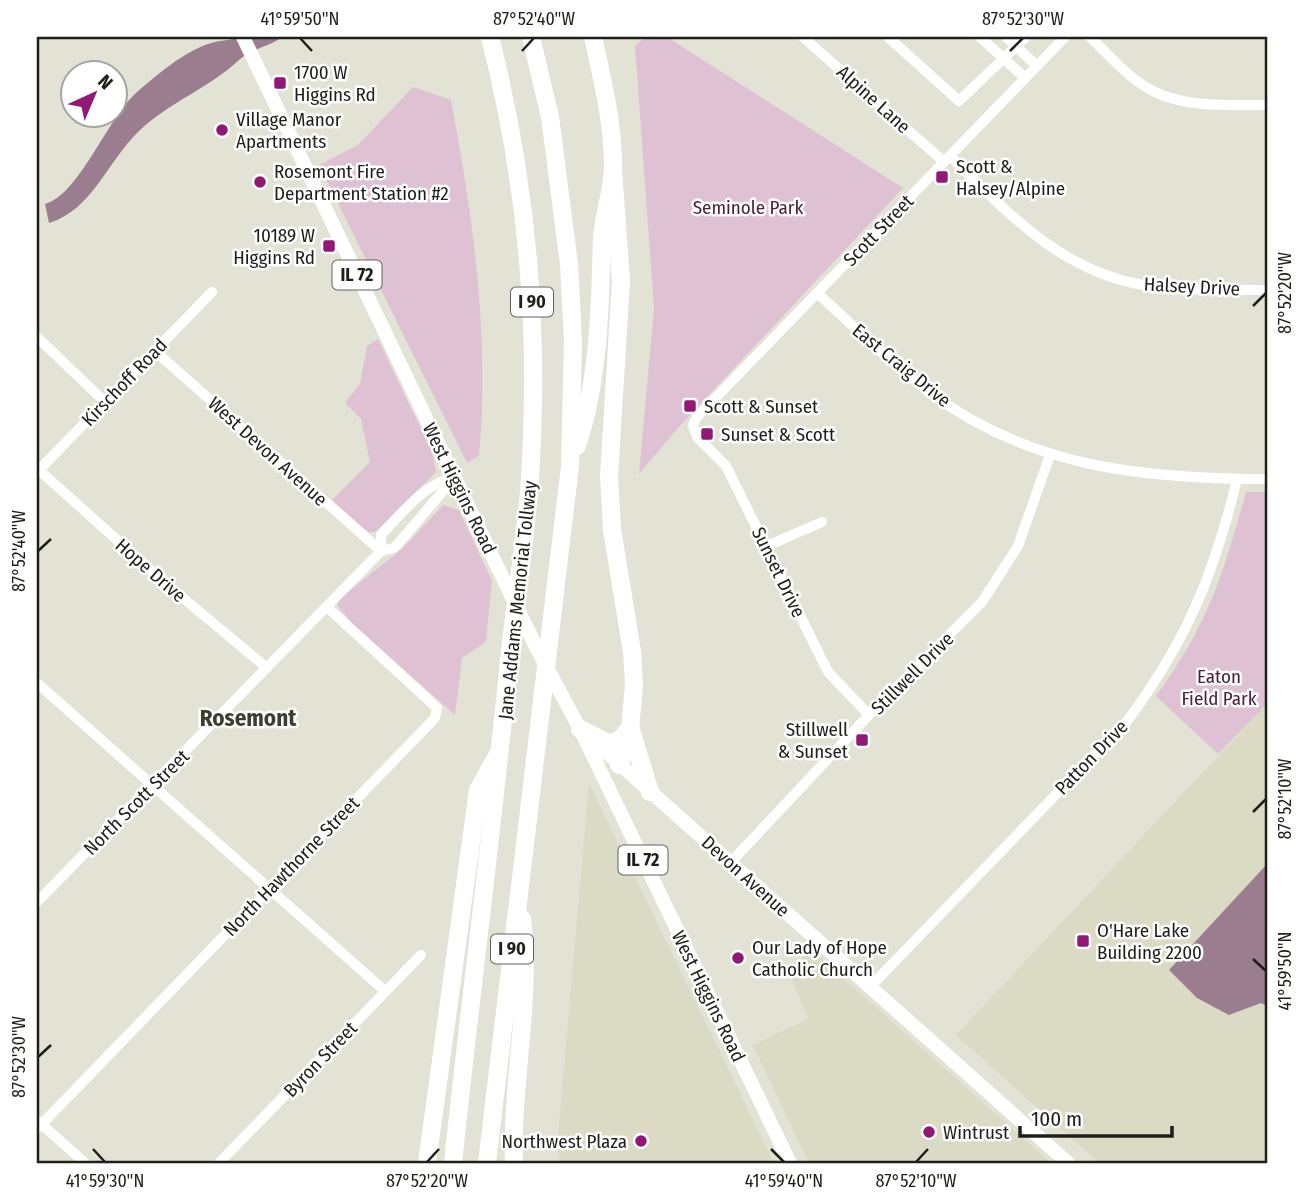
<svg xmlns="http://www.w3.org/2000/svg" width="1304" height="1200" viewBox="0 0 1304 1200" font-family="'Fira Sans Condensed',sans-serif">
  <rect width="100%" height="100%" fill="#e3e3d5"/>
  <!-- built -->
  <g fill="#dbdac4">
    <polygon points="1267,704 1267,1163 1099,1163 956,1035"/>
    <polygon points="589,783 774,1163 561,1163 557,1147"/>
    <polygon points="808,947 1051,1163 809,1163 753,1045 808,1019 790,975"/>
  </g>
  <!-- green -->
  <g fill="#dfc1d4">
    <polygon points="645,37 667,37 903,188 678,428 639,474 654,308 635,46"/>
    <path d="M413 87 451 100C473 217 490 336 479 456L467 463 319 165 358 145Z"/>
    <polygon points="378,339 432,452 436,472 375,532 368,532 332,500 370,462 361,419 345,403 360,384 367,346"/>
    <path d="M1246 492H1267V704L1218 754 1156 696C1208 625 1223 575 1246 492Z"/>
    <polygon points="443,505 459,510 492,581 486,642 462,658 455,715 352,623 337,605 339,599 402,549"/>
  </g>
  <!-- water -->
  <g fill="#9a7e90">
    <path d="M239 37H282C269 47 250 49 239 60 208 89 169 102 138 132 108 161 92 210 49 223L45 204C79 195 107 119 136 93 157 75 182 53 208 44 219 40 229 41 239 37Z"/>
    <polygon points="1267,864 1267,1006 1261,1003 1229,1015 1197,998 1169,970"/>
  </g>
  <g fill="none" stroke-linecap="round" stroke-linejoin="round">
    <!-- minor -->
    <g stroke="#fff" stroke-width="10">
      <polyline points="803,37 944,162"/>
      <polyline points="888,37 959,101 1026,37"/>
      <polyline points="980,37 1025,78"/>
      <polyline points="1006,37 1037,66"/>
      <path d="M1090 37C1109 55 1129 79 1153 91 1185 108 1232 105 1267 105"/>
      <path d="M950 156C1007 212 1060 271 1143 285 1184 292 1226 289 1267 290"/>
      <path d="M817 293C854 326 889 362 929 392 1031 468 1145 479 1267 479"/>
      <polyline points="37,337 105,402"/>
      <polyline points="155,351 381,551"/>
      <polyline points="39,470 165,583 267,668"/>
      <polyline points="37,472 212,292"/>
      <polyline points="767,546 822,522"/>
      <path d="M381 551V535C403 512 423 485 454 477"/>
      <polyline points="37,683 385,991"/>
      <polyline points="869,715 828,672 726,466 697,437 693,425 697,417 1065,37"/>
      <polyline points="731,862 869,715 982,602 1018,546 1050,455"/>
      <polyline points="37,902 381,551 394,548 403,538 455,477"/>
      <path d="M870 987 1128 720C1187 640 1214 575 1237 479"/>
      <polyline points="38,1121 85,1163"/>
      <polyline points="37,1129 435,718 437,708 327,607"/>
      <polyline points="219,1163 421,955"/>
    </g>
    <!-- secondary -->
    <polyline stroke="#fff" stroke-width="14" points="589,737 1068,1163"/>
    <!-- primary -->
    <polyline stroke="#fff" stroke-width="14" points="243,37 537,649 580,729 790,1163"/>
    <!-- motorway -->
    <g stroke="#fff" stroke-width="18">
      <polyline points="613,170 621,281 609,476 612,529 632,652 634,685 629,741 619,765"/>
      <path d="M577 446C599 380 600 309 602 239 603 216 612 193 613 170 614 128 602 77 593 37"/>
      <polyline points="580,729 610,744 622,738 630,727"/>
      <polyline points="631,730 650,792"/>
      <polyline points="427,1163 478,790 498,754"/>
      <path d="M453 1163C470 999 492 835 508 670 514 606 526 542 530 478 540 328 527 182 490 37"/>
      <polyline points="487,1163 570,466 573,342 569,264 550,117 531,37"/>
      <path d="M514 1163C511 1082 532 1000 522 919"/>
    </g>
  </g>
  <!-- ticks -->
  <path fill="none" stroke="#1f1f1a" stroke-width="2.5" d="M300 38 312 51M522 51 534 38M1010 51 1023 38M1253 306 1266 293M38 551 51 539M1253 812 1266 799M1253 959 1266 971M38 1057 51 1045M93 1149 105 1162M771 1149 784 1162M427 1162 439 1149M916 1162 928 1149"/>
  <!-- markers -->
  <g fill="#911875" stroke="#fff" stroke-width="2.5">
    <rect x="273" y="76" width="14" height="14" rx="3.5"/>
    <circle cx="222" cy="130" r="7"/>
    <rect x="935" y="170" width="14" height="14" rx="3.5"/>
    <circle cx="260" cy="182" r="7"/>
    <rect x="322" y="239" width="14" height="14" rx="3.5"/>
    <rect x="683" y="399" width="14" height="14" rx="3.5"/>
    <rect x="700" y="427" width="14" height="14" rx="3.5"/>
    <rect x="855" y="733" width="14" height="14" rx="3.5"/>
    <rect x="1076" y="934" width="14" height="14" rx="3.5"/>
    <circle cx="738" cy="958" r="7"/>
    <circle cx="929" cy="1132" r="7"/>
    <circle cx="641" cy="1141" r="7"/>
  </g>
  <g text-anchor="middle" stroke-width="5" stroke-linejoin="round" paint-order="stroke">
    <!-- shield labels -->
    <g fill="#fff" stroke="#62625f" stroke-width="2">
      <rect x="332.5" y="260.5" width="49" height="29" rx="5"/>
      <rect x="511" y="287.5" width="42" height="29" rx="5"/>
      <rect x="618.5" y="845.5" width="49" height="29" rx="5"/>
      <rect x="491" y="934.5" width="42" height="29" rx="5"/>
    </g>
    <g font-size="18" font-weight="bold" fill="#1f1f1a">
      <text x="357" y="281">IL 72</text>
      <text x="532" y="308">I 90</text>
      <text x="643" y="866">IL 72</text>
      <text x="512" y="955">I 90</text>
    </g>
    <!-- poi labels -->
    <g font-size="19" fill="#1f1f1a" stroke="#fff" text-anchor="start">
      <text x="294" y="79">1700 W<tspan x="294" dy="22">Higgins Rd</tspan></text>
      <text x="236" y="126">Village Manor<tspan x="236" dy="22">Apartments</tspan></text>
      <text x="956" y="173">Scott &amp;<tspan x="956" dy="22">Halsey/Alpine</tspan></text>
      <text x="274" y="178">Rosemont Fire<tspan x="274" dy="22">Department Station #2</tspan></text>
      <text x="315" y="242" text-anchor="end">10189 W<tspan x="315" dy="22">Higgins Rd</tspan></text>
      <text x="704" y="413">Scott &amp; Sunset</text>
      <text x="721" y="441">Sunset &amp; Scott</text>
      <text x="848" y="736" text-anchor="end">Stillwell<tspan x="848" dy="22">&amp; Sunset</tspan></text>
      <text x="1097" y="937">O'Hare Lake<tspan x="1097" dy="22">Building 2200</tspan></text>
      <text x="752" y="954">Our Lady of Hope<tspan x="752" dy="22">Catholic Church</tspan></text>
      <text x="943" y="1139">Wintrust</text>
      <text x="627" y="1148" text-anchor="end">Northwest Plaza</text>
    </g>
    <!-- street labels -->
    <g font-size="19" fill="#1f1f1a" stroke="#fff">
      <text transform="translate(874 99) rotate(42)" y="7">Alpine Lane</text>
      <text transform="translate(878 230) rotate(-46)" y="7">Scott Street</text>
      <text transform="translate(1192 286) rotate(3)" y="7">Halsey Drive</text>
      <text transform="translate(902 365) rotate(39)" y="7">East Craig Drive</text>
      <text transform="translate(124 382) rotate(-46)" y="7">Kirschoff Road</text>
      <text transform="translate(268 451) rotate(42)" y="7">West Devon Avenue</text>
      <text transform="translate(460 488) rotate(64)" y="7">West Higgins Road</text>
      <text transform="translate(151 570) rotate(41)" y="7">Hope Drive</text>
      <text transform="translate(779 572) rotate(64)" y="7">Sunset Drive</text>
      <text transform="translate(517 600) rotate(-84)" y="7">Jane Addams Memorial Tollway</text>
      <text transform="translate(912 673) rotate(-45)" y="7">Stillwell Drive</text>
      <text transform="translate(1091 757) rotate(-46)" y="7">Patton Drive</text>
      <text transform="translate(136 802) rotate(-45)" y="7">North Scott Street</text>
      <text transform="translate(291 866) rotate(-46)" y="7">North Hawthorne Street</text>
      <text transform="translate(746 876) rotate(42)" y="7">Devon Avenue</text>
      <text transform="translate(709 996) rotate(64)" y="7">West Higgins Road</text>
      <text transform="translate(320 1059) rotate(-46)" y="7">Byron Street</text>
    </g>
    <!-- park labels -->
    <g font-size="19" fill="#49213d" stroke="#fff">
      <text x="748" y="214">Seminole Park</text>
      <text x="1219" y="683">Eaton<tspan x="1219" dy="22">Field Park</tspan></text>
    </g>
    <!-- quarter labels -->
    <g font-size="23" font-weight="bold" fill="#3e3d32" stroke="#fff">
      <text x="248" y="726">Rosemont</text>
    </g>
  </g>
  <!-- border -->
  <rect width="1304" height="1200" fill="none" stroke="#ffffff" stroke-width="77"/>
  <!-- north arrow -->
  <g transform="translate(94 94) rotate(44)"><circle r="33" fill="#ffffff" stroke="#a5a5a3" stroke-width="2"/>
  <path d="M0-5L12 26L0 18L-12 26Z" fill="#911875"/>
  <text y="-10" font-size="19" font-weight="bold" text-anchor="middle" fill="#1f1f1a">N</text>
  </g>
  <!-- scale -->
  <path d="M1020 1126v10h152v-10" fill="none" stroke="#1f1f1a" stroke-width="3.5"/>
  <text x="1031" y="1126" font-size="21" fill="#1f1f1a" stroke="#ffffff" stroke-width="5" paint-order="stroke">100 m</text>
  <rect x="38" y="38" width="1228" height="1124" fill="none" stroke="#1f1f1a" stroke-width="2.5"/>
  <g font-size="18" text-anchor="middle" fill="#1f1f1a">
    <text x="300" y="25">41°59'50"N</text>
    <text x="534" y="25">87°52'40"W</text>
    <text x="1023" y="25">87°52'30"W</text>
    <text transform="translate(1285 293) rotate(-90)" y="6">87°52'20"W</text>
    <text transform="translate(19 551) rotate(-90)" y="6">87°52'40"W</text>
    <text transform="translate(1285 799) rotate(-90)" y="6">87°52'10"W</text>
    <text transform="translate(1285 971) rotate(-90)" y="6">41°59'50"N</text>
    <text transform="translate(19 1057) rotate(-90)" y="6">87°52'30"W</text>
    <text x="105" y="1187">41°59'30"N</text>
    <text x="427" y="1187">87°52'20"W</text>
    <text x="784" y="1187">41°59'40"N</text>
    <text x="916" y="1187">87°52'10"W</text>
  </g>
</svg>
